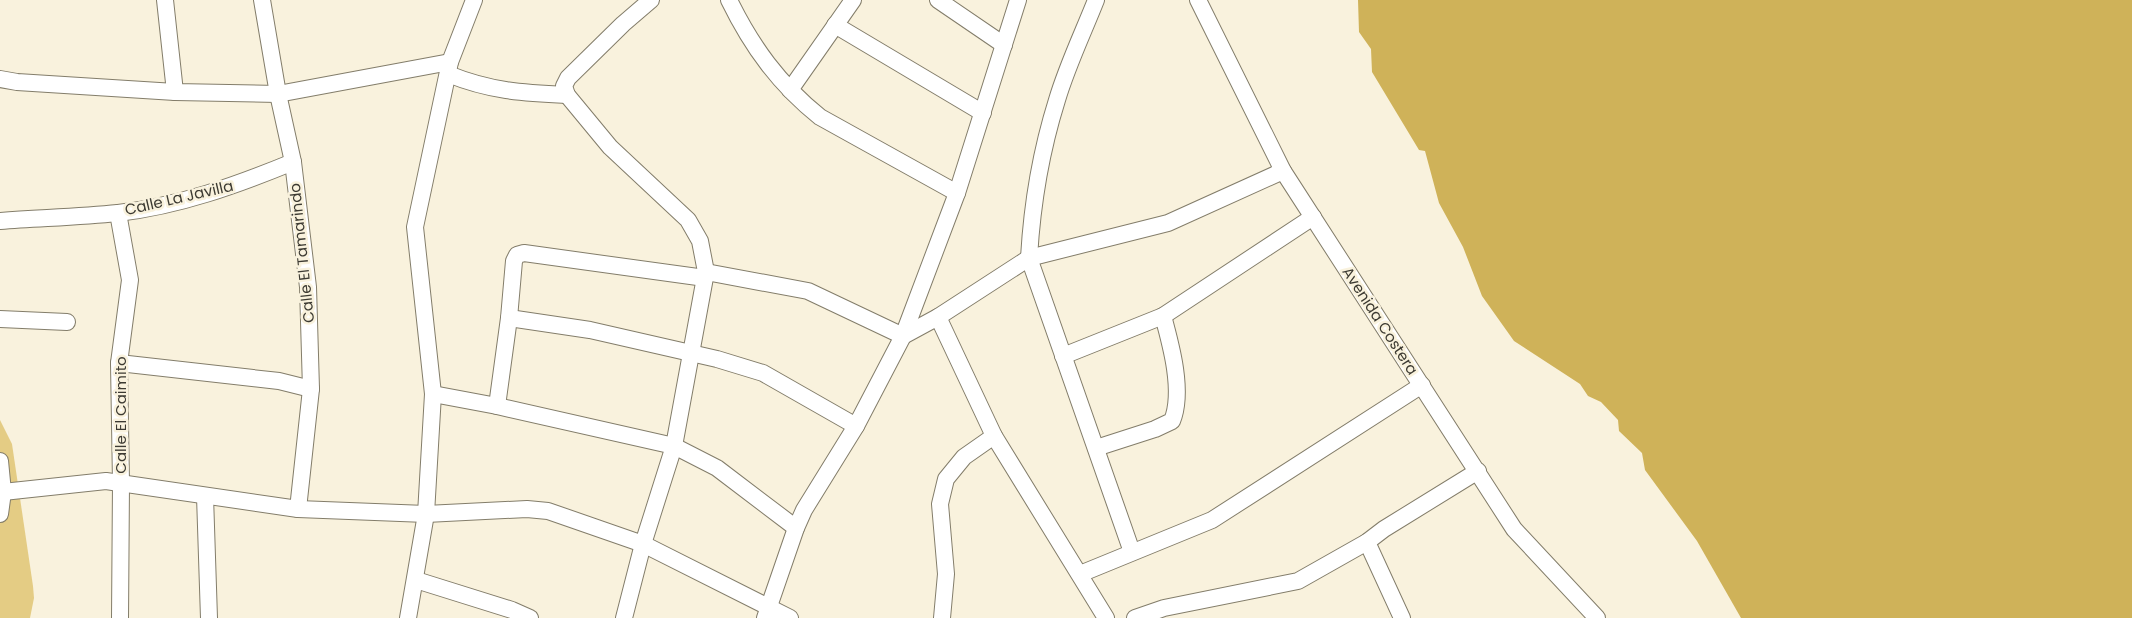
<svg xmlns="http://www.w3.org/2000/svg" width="2132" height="618" viewBox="0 0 2132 618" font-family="Poppins,sans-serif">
  <rect width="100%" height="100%" fill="#f9f2dd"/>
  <!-- green -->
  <polygon fill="#e4cc84" points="0,420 12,444 33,586 34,598 30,618 0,618"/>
  <!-- water -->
  <polygon fill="#cfb259" points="1358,0 2132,0 2132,618 1741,618 1697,541 1645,470 1642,453 1619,431 1618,420 1601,402 1588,396 1580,384 1514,341 1482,296 1463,247 1439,203 1425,151 1419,150 1372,72 1371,49 1359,32"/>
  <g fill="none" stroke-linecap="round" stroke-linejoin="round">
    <!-- minor casing -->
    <g stroke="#837d6a" stroke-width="18">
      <g id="minor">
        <polyline points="165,0 175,92"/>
        <polyline points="262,0 278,94 293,162 308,287 311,389 298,509"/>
        <path d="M729 0C752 47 779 84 820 117L957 193"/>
        <polyline points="938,0 1004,45"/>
        <path d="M1096 0C1083 33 1067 66 1057 100 1041 151 1032 204 1029 258L1132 552"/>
        <polyline points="1198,0 1283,171 1514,529 1597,618"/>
        <polyline points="835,25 983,113"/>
        <path d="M448 74C490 91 522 93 567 95"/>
        <polyline points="0,79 17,82 175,92 278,94 450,62"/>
        <polyline points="790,90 853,0"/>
        <polyline points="118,213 130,280 119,363 121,483 120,618"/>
        <path d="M0 221C39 218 79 217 118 213 179 206 237 185 293 162"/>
        <polyline points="706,272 808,291 903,336 938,317 1029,258 1168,223 1283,171"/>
        <polyline points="938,317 994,436 1106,618"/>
        <polyline points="509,318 590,330 717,359 763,373 856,426"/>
        <polyline points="0,319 67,322"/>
        <polyline points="1063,356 1163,316 1313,217"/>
        <polyline points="119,363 279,381 311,389"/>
        <polyline points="433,394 497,406 674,446 717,468 796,528"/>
        <polyline points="497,406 509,318 514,261 517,255 524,253 705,278"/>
        <path d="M1096 448 1155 429 1172 421C1184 392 1171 345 1163 316"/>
        <polyline points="0,461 3,492 0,514"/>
        <polyline points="3,492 106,481 298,509 426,514 527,509 548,511 643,544 790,618"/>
        <polyline points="205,496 209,618"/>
        <polyline points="1367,542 1402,618"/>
        <polyline points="1080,574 1212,520 1422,385"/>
        <polyline points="416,580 512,610 530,618"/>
        <polyline points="408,618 426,514 433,394 415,227 450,62 474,0"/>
        <polyline points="624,618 643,544 674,446 706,272 700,241 688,220 610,147 567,95 564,86 568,78 623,24 651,0"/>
        <polyline points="765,618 796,528 804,510 856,426 903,336 957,193 1018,0"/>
        <polyline points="942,618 946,574 940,504 946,479 964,457 994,436"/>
        <polyline points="1135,618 1164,608 1298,581 1367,542 1384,529 1478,471"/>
      </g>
    </g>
    <!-- minor -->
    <use href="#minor" stroke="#fff" stroke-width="16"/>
  </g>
  <g text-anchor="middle" stroke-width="5" stroke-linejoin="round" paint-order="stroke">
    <!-- street labels -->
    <g font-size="15" fill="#3c3a32" stroke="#f9f2dd">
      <text transform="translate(179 198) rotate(-13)" y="5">Calle La Javilla</text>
      <text transform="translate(302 253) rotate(-96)" y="5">Calle El Tamarindo</text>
      <text transform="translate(1380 321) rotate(57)" y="5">Avenida Costera</text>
      <text transform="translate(121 415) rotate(-90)" y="5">Calle El Caimito</text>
    </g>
  </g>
</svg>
